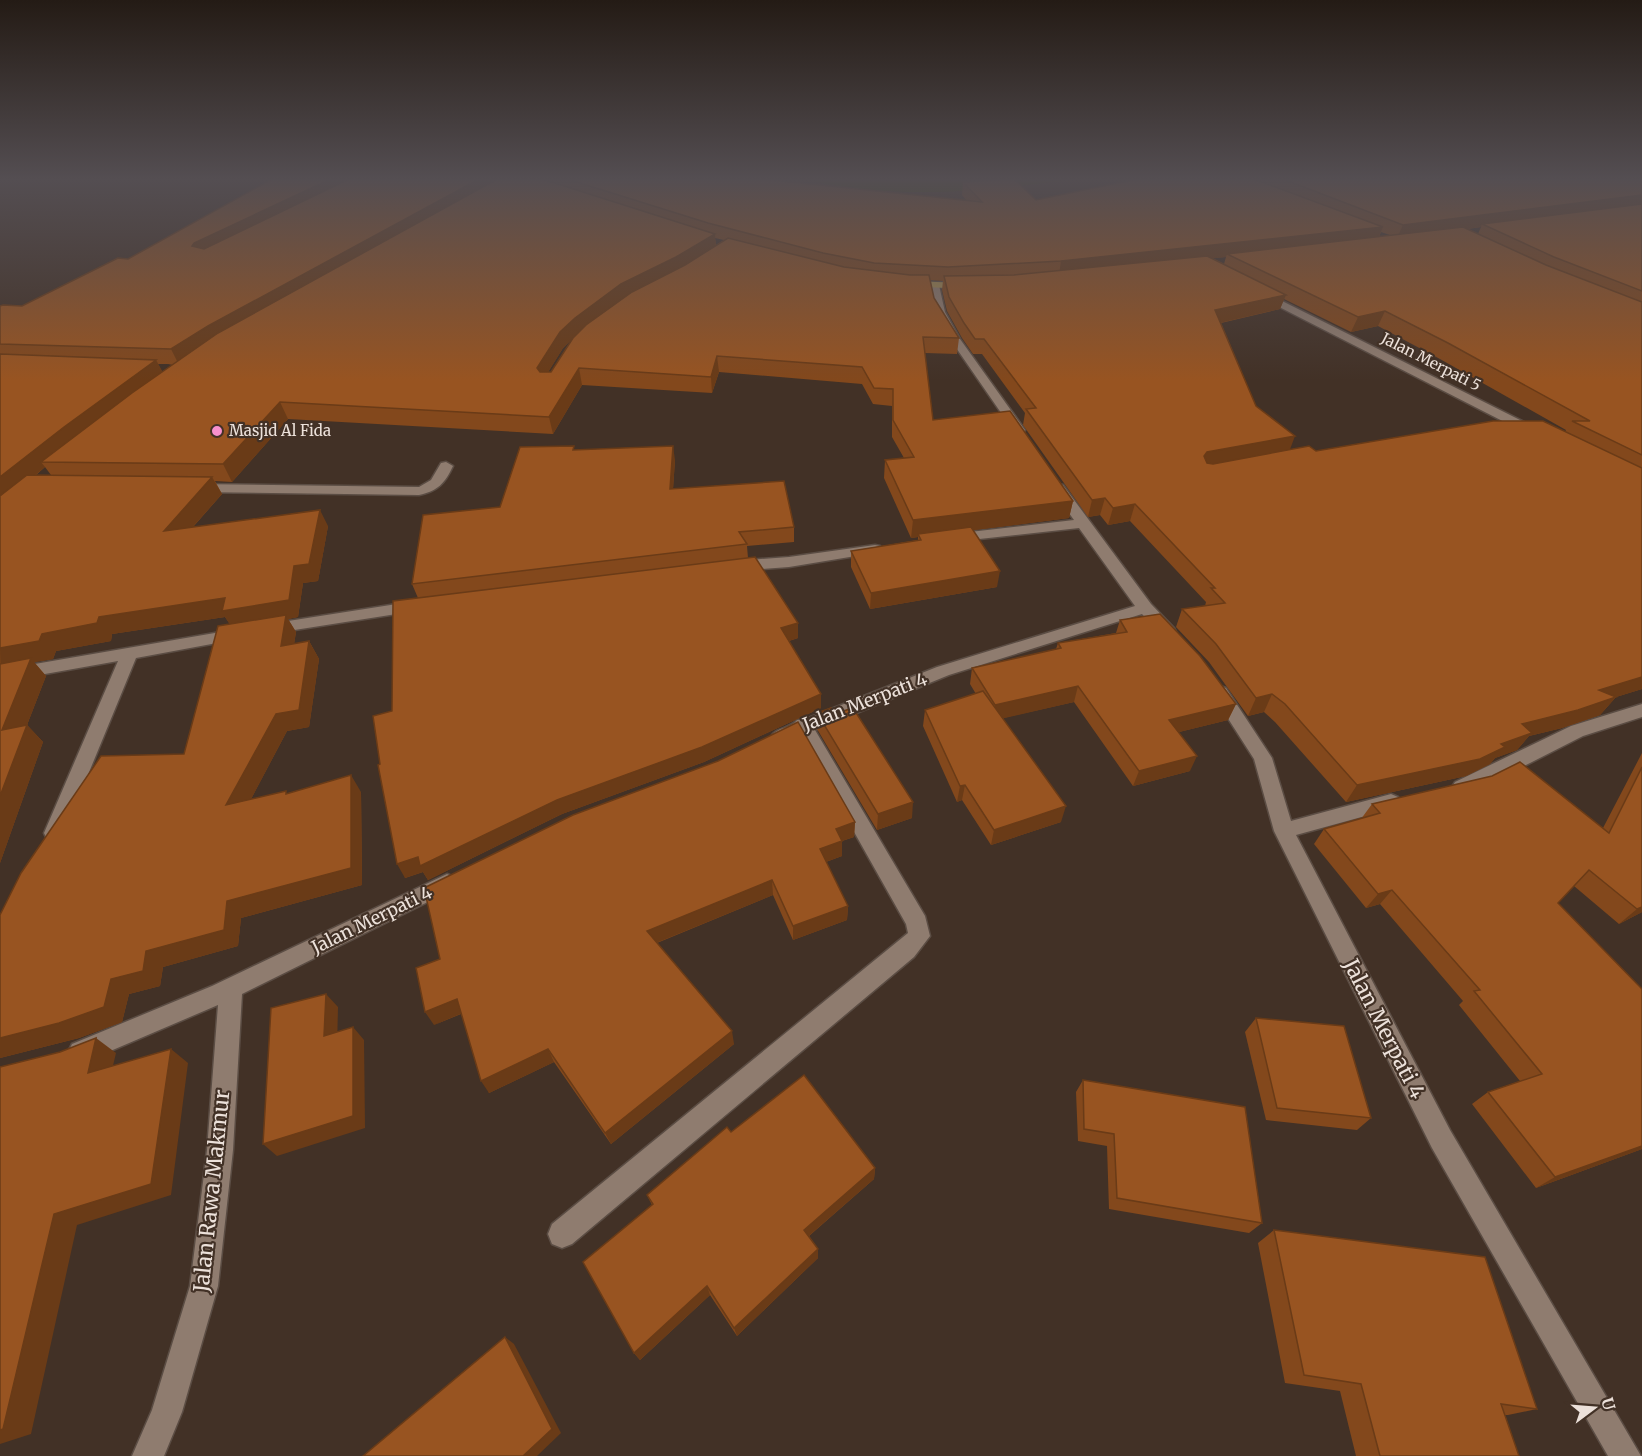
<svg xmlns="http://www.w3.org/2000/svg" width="1642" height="1456" viewBox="0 0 1642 1456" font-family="Merriweather,serif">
  <rect width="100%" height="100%" fill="#423126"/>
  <!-- green -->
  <path fill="#344900" d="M798 178H1081C984 192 895 201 798 178Z"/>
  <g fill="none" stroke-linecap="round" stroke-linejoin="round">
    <!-- minor casing -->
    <g stroke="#5b4d44" stroke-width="3">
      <g id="minor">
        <polygon points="934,282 939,285 945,312 960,339 1025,430 1023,433 1015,433 950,339 935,312 929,285"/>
        <polygon points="1262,291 1538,429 1540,432 1538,435 1530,435 1258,296 1257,294"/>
        <path d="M446 462 453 466C445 483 438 491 419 495L194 492 187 488 194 484 419 487 431 480 441 463Z"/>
        <path d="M1058 484 1063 485 1151 604 1174 628 1176 632 1174 636H1162L1142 614 949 675 815 730 925 916 930 936 914 957 572 1244 562 1248 552 1244 548 1234 552 1224 908 933 906 924 800 736 780 744 774 742 771 737C776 727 790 729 797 720L806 719 937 667 1135 606 1079 528 952 542 945 538 952 534 1074 520 1051 488Z"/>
        <polygon points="875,545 880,546 882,549 880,552 789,567 735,571 727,566 735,561 789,557"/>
        <polygon points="416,601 422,602 424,606 422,610 269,634 263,633 261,629 263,625 269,624"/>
        <polygon points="238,629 244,630 246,634 244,638 136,658 64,833 61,839 54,841 47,839 44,833 118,661 0,682 0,670"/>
        <polygon points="1220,686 1226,688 1272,758 1291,821 1391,794 1398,797 1401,802 1398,807 1296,835 1450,1130 1641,1456 1608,1456 1432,1148 1274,831 1254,759 1211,692 1214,688"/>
        <polygon points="1642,704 1642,717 1583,736 1479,789 1462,794 1455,792 1452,787 1455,782 1571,726"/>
        <polygon points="447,874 454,877 457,883 454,889 242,994 233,1150 218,1286 182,1412 164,1456 132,1456 152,1410 190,1286 207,1150 218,1005 80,1064 72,1060 68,1052 72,1044 212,986"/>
      </g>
    </g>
    <!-- major casing -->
    <g stroke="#5b4d44" stroke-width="3">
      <polygon id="major" points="907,281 967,283 972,286 967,289 904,286 902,284"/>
    </g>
    <!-- minor -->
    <use href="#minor" fill="#8f7c6f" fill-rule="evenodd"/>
    <!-- major -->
    <use href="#major" fill="#a28952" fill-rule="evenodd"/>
  </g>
  <!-- wall -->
  <g fill="#83481c" fill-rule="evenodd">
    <path d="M274 178H753L967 201 962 195 963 182 1036 200 1142 178H1642V689L1616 697 1600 715 1562 728 1529 736 1517 750 1495 758 1490 764 1466 776 1346 802 1275 722 1264 712 1248 716 1209 662 1176 627 1182 609 1205 606 1206 602 1130 521 1108 525 1100 515 1088 517 1023 425 1025 413 982 354H973L962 338 947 311 942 290 943 281 930 280 934 298 959 338 957 354 925 353 933 420 1073 501 1069 518 973 530 997 587 870 609 851 567V551L918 540V537L911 538 884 478 885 460 904 458 892 437V406L873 404 862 384 719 372 712 393 582 385 553 434 288 419 232 482 215 481 222 494 193 527 328 526 318 581 303 583 298 617 288 619 296 632 294 644 309 641 319 659 309 727 287 731 251 799 288 793 361 792 362 885 241 918 238 946 163 967 160 986 129 994 122 1022 79 1038 0 1058V915L184 754 230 624 225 617 112 634 111 641 56 651 53 659 34 662 46 676 27 725 43 742 0 863V306H22L128 259ZM1481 227 1478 234 1468 229ZM1381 232 1390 235 1379 237ZM715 238 724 240 716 245ZM1226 257 1224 264 1212 258ZM1284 299 1351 332 1378 326 1440 359 1566 430 1565 432 1316 451 1290 450 1256 406 1221 323 1280 309ZM578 333 551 372H548L563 348ZM158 364H168L173 365 162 372ZM45 467 51 475H36Z"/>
    <polygon points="575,450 675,460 673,489 794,527 794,542 747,546 748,558 798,623 798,638 789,641 821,708 704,762 562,814 428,880 423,872 405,878 380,764 418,598 412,584 500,507"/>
    <polygon points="1120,620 1236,704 1228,720 1179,732 1190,771 1133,786 1074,702 1003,718 1061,822 991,845 962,800 957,802 923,726 925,710 976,694 970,684 972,668 1056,649 1058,643 1116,633"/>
    <polygon points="817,713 834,714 912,818 877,830 817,729"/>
    <polygon points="1642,753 1642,912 1619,924 1574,886 1558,903 1642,1149 1536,1188 1472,1104 1488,1092 1520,1081 1459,1005 1463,1001 1380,904 1366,908 1314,844 1324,829 1361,819 1372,804 1603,828"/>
    <polygon points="855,822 854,837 842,841 842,856 826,862 848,906 847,920 793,940 773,895 657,943 734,1044 611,1144 554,1062 489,1093 461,1014 434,1025"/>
    <polygon points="1256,1018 1371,1118 1357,1130 1266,1120 1245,1032"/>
    <polygon points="1083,1080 1262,1223 1249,1233 1109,1209 1107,1146 1078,1141 1076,1092"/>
    <polygon points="731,1132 875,1168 874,1179 809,1236 818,1249 818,1258 737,1336 710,1295 640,1360 634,1353 652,1205 647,1195"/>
    <polygon points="1274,1230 1537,1409 1508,1415 1505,1415 1519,1456 1356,1456 1340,1391 1285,1383 1258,1243"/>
  </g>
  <!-- shaded-wall -->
  <g fill="#6a3b17">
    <polygon points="333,178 363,178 199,260 192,246 194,243"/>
    <polygon points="481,178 507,178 179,365 171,349 208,326"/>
    <polygon points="1642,195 1642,207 1482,224 1481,227 1397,238 1403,225"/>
    <polygon points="1383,227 1377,241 1227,254 1226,257 1059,275 1061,261"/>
    <polygon points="715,234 716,248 578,333 563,348 541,384 537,368 560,332 575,318 621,284"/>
    <polygon points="1286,295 1280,309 1211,325 1215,310"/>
    <polygon points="1385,311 1378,326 1351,332 1358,317"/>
    <polygon points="717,356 719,372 712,393 711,377"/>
    <polygon points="156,360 165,376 41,462 45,467 0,504 0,477 64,427"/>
    <polygon points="579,368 582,385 553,434 549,417"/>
    <polygon points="280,402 288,419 232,482 223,464"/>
    <polygon points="1295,436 1289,452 1202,469 1204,456 1207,452"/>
    <polygon points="673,446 675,460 672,504 670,489"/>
    <polygon points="212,477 222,494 174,548 164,531"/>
    <polygon points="1105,498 1100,515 1088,517 1092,500"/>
    <polygon points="1073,501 1069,518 919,537 918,534 918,537 911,538 913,520"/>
    <polygon points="1135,504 1130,521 1108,525 1113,508"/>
    <polygon points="320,510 328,526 318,581 303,583 298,617 288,619 296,632 291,664 232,628 225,617 112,634 111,641 56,651 53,659 34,662 46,676 27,725 43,742 0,863 0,796 2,730 0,648 42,634 99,617 294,566"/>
    <polygon points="1000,571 997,587 870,609 871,593"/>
    <polygon points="798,623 798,638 782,643 781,628"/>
    <polygon points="309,641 319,659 309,727 287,731 239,822 226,805"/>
    <polygon points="1642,677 1642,689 1616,697 1600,715 1562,728 1529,736 1517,750 1495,758 1490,764 1466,776 1346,802 1357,785 1501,744 1522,724 1599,690"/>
    <polygon points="1078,686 1074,702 992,721 995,705"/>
    <polygon points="821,694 821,708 704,762 562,814 428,880 423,872 405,878 397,864"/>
    <polygon points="1272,694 1264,712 1248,716 1256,698"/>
    <polygon points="1236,704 1228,720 1163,736 1169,720"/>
    <polygon points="1197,756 1190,771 1133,786 1139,771"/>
    <polygon points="351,775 361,792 362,885 241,918 238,946 163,967 160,986 129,994 122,1022 79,1038 0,1058 0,1038 111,979 146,951 227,901"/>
    <polygon points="965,785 962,800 957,802 960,786"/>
    <polygon points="913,802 912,818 877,830 878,814"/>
    <polygon points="1066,806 1061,822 991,845 994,830"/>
    <polygon points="855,822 854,837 842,841 842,856 820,864 820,849 836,829"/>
    <polygon points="772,880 773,895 651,945 647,931"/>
    <polygon points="1392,890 1380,904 1366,908 1378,894"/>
    <polygon points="848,906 847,920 793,940 793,926"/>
    <polygon points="1642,907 1642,912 1619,924 1637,909"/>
    <polygon points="326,994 338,1007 337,1049 324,1036"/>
    <polygon points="457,999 465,1012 434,1025 425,1012"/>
    <polygon points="353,1027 364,1040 365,1128 277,1156 263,1144"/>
    <polygon points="732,1031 734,1044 611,1144 605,1133"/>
    <polygon points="96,1038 116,1053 108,1087 88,1073"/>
    <polygon points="171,1049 188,1063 171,1195 77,1225 31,1434 0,1444 0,1430 54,1214"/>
    <polygon points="548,1049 554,1062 489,1093 481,1081"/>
    <polygon points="1642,1146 1642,1149 1536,1188 1555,1177"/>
    <polygon points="875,1168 874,1179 804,1240 804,1230"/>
    <polygon points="818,1249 818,1258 737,1336 734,1328"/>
    <polygon points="707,1286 710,1295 640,1360 634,1353"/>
    <polygon points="505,1337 514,1344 561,1433 537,1456 523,1456"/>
  </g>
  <!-- building -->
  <g fill="#985421" stroke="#6a3b17" stroke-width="1.5">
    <polygon points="274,178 333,178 194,243 192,246 204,249 351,178 481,178 208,326 171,349 0,344 0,306 3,305 22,306 118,258 128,259"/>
    <polygon points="499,178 539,178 715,234 676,257 621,284 575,318 560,332 537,368 540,372 551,372 573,338 586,325 632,292 685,265 728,238 844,267 910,275 929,275 934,298 959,338 923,337 933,420 1010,411 1073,501 913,520 885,460 914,457 893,420 893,389 874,388 862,367 717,356 711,377 579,368 549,417 280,402 223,464 41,462 132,393 218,333"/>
    <polygon points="564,178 753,178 982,202 963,182 1014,179 1036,200 1142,178 1251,178 1383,227 1061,261 948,267 874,263 823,253 708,223"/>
    <polygon points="1280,178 1642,178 1642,195 1403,225"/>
    <polygon points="1642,204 1642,291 1554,257 1482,224"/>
    <polygon points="1463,227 1546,265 1642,302 1642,455 1572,421 1590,421 1448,343 1385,311 1358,317 1227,254"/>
    <polygon points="1207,256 1286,295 1215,310 1256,406 1295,436 1207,452 1204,456 1207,463 1213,464 1309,446 1316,451 1493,421 1543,421 1642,468 1642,677 1599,690 1616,697 1578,710 1522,724 1532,733 1501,744 1505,747 1480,759 1357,785 1285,704 1272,694 1256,698 1216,644 1182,609 1225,603 1211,588 1215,588 1135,504 1113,508 1105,498 1092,500 1026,409 1036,408 984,339 975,339 964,323 949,297 944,276 1014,275"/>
    <polygon points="0,354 156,360 64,427 0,477"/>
    <polygon points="574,446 573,450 673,446 670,489 784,481 794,527 739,532 747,544 412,584 423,515 500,507 520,447"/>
    <polygon points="27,475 212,477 164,531 320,510 309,564 294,566 289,600 222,611 225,598 99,617 97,623 42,634 39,641 0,648 0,496"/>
    <polygon points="971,527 1000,571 871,593 851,551 921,540 918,534"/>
    <polygon points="755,557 798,623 781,628 821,694 702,747 557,800 420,866 418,857 397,864 378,765 380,764 373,716 392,711 393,601"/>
    <polygon points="1160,614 1200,656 1236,704 1169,720 1197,756 1139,771 1078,686 995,705 972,668 1061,648 1058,643 1127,632 1120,620"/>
    <polygon points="286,615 281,646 309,641 299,710 276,714 226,805 286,791 286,794 351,775 351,868 227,901 224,930 146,951 143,971 111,979 104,1007 59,1023 0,1038 0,915 21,873 101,756 184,754 218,626"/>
    <polygon points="31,658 2,730 27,725 0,796 0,664"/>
    <polygon points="983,691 1066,806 994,830 965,785 960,786 925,710"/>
    <polygon points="831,708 834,714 853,708 913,802 878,814 817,713"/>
    <polygon points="798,722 855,822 836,829 842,841 820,849 848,906 793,926 772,880 647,931 732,1031 605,1133 548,1049 481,1081 457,999 425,1012 416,968 440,959 424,888 573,815 718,761"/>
    <polygon points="1520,762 1609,833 1642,767 1642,907 1637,909 1589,870 1558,903 1642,989 1642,1146 1555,1177 1488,1092 1542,1074 1474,991 1480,990 1392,890 1378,894 1324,829 1380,813 1372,804 1492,776"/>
    <polygon points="326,994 324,1036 353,1027 353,1116 263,1144 271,1008"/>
    <polygon points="1256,1018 1344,1026 1371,1118 1277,1108"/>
    <polygon points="96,1038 88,1073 171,1049 151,1184 54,1214 3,1429 0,1430 0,1067 60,1052"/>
    <polygon points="804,1075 875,1168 804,1230 818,1249 734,1328 707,1286 634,1353 583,1262 653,1204 647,1195 727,1127 731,1132"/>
    <polygon points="1083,1080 1245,1107 1262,1223 1117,1198 1114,1134 1084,1129"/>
    <polygon points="1274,1230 1485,1257 1537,1409 1501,1404 1519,1456 1380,1456 1361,1384 1304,1375"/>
    <polygon points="505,1337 552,1429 523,1456 363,1456"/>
  </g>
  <!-- sky -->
  <linearGradient id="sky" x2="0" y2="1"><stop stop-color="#241b15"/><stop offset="0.47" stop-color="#544e52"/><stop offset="1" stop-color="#544e52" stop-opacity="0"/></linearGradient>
  <rect width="1642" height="381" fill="url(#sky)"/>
  <!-- markers -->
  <circle fill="#f790cd" stroke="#423126" stroke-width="2" cx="217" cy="431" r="6"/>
  <g text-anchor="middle" stroke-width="4.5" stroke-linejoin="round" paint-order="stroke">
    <!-- far-street labels -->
    <g font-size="15" fill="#ece1da" stroke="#423126">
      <text transform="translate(1431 362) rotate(27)" y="5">Jalan Merpati 5</text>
    </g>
    <!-- far-poi labels -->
    <g font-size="15" fill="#ece1da" stroke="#423126" text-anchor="start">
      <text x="229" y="436">Masjid Al Fida</text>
    </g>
    <!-- street labels -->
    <g font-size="18" fill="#ece1da" stroke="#423126">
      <text transform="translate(865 702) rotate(-21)" y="6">Jalan Merpati 4</text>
      <text transform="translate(372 920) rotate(-26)" y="6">Jalan Merpati 4</text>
    </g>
    <!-- near-street labels -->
    <g font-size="21" fill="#ece1da" stroke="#423126">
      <text transform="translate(1384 1029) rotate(63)" y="7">Jalan Merpati 4</text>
      <text transform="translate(212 1191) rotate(-84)" y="7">Jalan Rawa Makmur</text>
    </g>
  </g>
  <!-- north arrow -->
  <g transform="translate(1594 1408) rotate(74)" stroke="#423126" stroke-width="4.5" paint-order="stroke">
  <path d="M0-4.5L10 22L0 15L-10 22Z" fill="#ece1da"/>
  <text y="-9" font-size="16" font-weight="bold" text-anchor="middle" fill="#ece1da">U</text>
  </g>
</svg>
